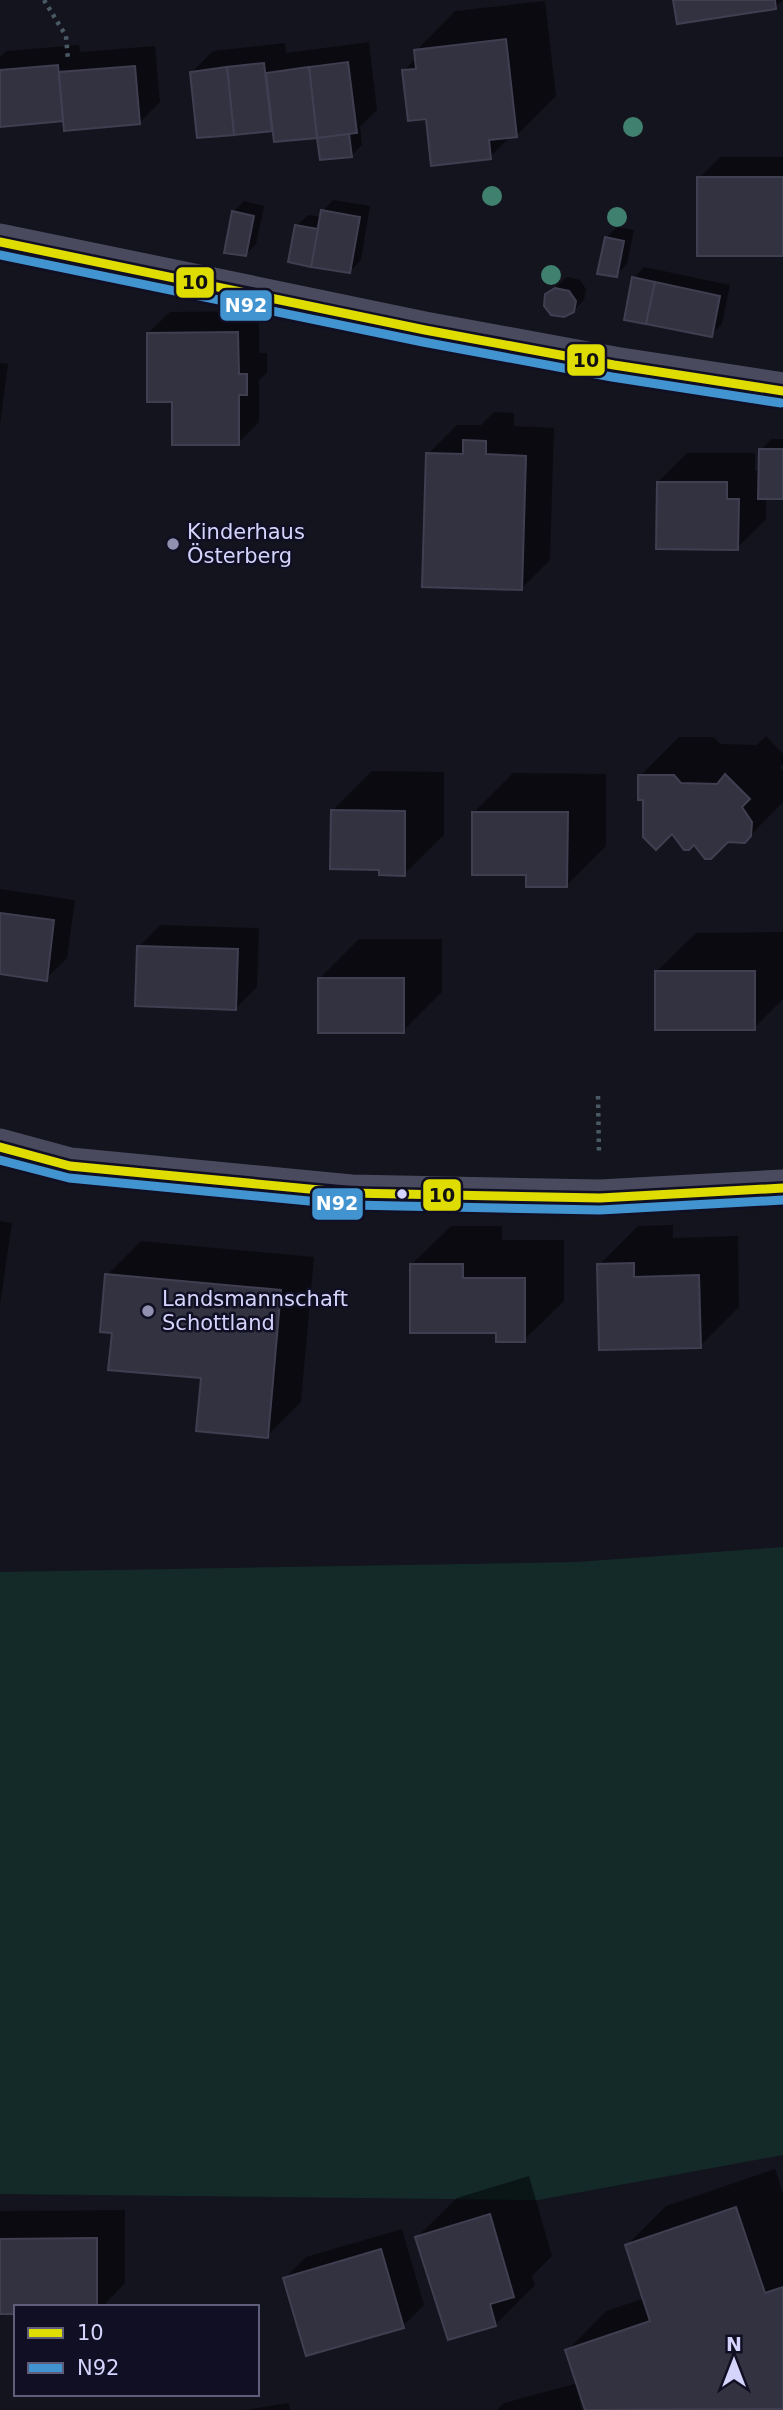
<svg xmlns="http://www.w3.org/2000/svg" width="783" height="2410" viewBox="0 0 783 2410" font-family="'DejaVu Sans',sans-serif">
  <rect width="100%" height="100%" fill="#14141e"/>
  <!-- green -->
  <polygon fill="#132a28" points="783,1547 783,2155 538,2200 0,2194 0,1572 576,1562"/>
  <!-- shadow -->
  <g fill="#0007">
    <polygon points="675,0 783,0 775,7"/>
    <polygon points="545,1 556,96 517,135 511,136 490,157 404,71 416,58 416,51 455,11"/>
    <polygon points="369,42 377,110 360,127 362,145 352,155 319,138 274,129 199,137 192,72 213,51 285,43 286,53"/>
    <polygon points="79,45 80,52 155,46 160,102 139,123 65,119 0,125 0,57 6,51"/>
    <polygon points="720,157 783,157 783,254 699,178"/>
    <polygon points="333,200 370,206 361,260 350,271 297,225 308,215 322,217 323,211"/>
    <polygon points="244,201 264,206 256,244 245,255 233,212"/>
    <polygon points="617,227 634,230 627,264 616,275 606,238"/>
    <polygon points="644,267 730,285 722,324 711,335 634,278"/>
    <polygon points="567,277 580,280 586,289 584,300 573,311 546,295"/>
    <polygon points="259,311 259,353 267,353 267,373 259,380 259,422 238,443 174,401 148,333 170,312"/>
    <polygon points="0,363 8,364 0,425"/>
    <polygon points="494,412 514,413 514,426 554,428 550,560 521,589 428,454 457,425 481,425"/>
    <polygon points="771,439 783,439 783,496 766,497 766,519 737,548 658,482 687,453 755,453 755,471 760,471 761,450"/>
    <polygon points="766,736 783,754 783,764 780,767 783,771 783,802 745,841 694,843 645,798 640,776 679,737 714,737 720,744 757,745"/>
    <polygon points="372,771 444,772 444,835 404,874 380,868 332,811"/>
    <polygon points="513,773 606,774 606,846 567,885 528,873 474,812"/>
    <polygon points="0,889 75,900 67,958 46,979 0,973"/>
    <polygon points="160,925 259,928 257,987 236,1008 139,947"/>
    <polygon points="783,932 783,999 754,1028 656,972 696,933"/>
    <polygon points="359,939 442,939 442,992 403,1031 320,978"/>
    <polygon points="0,1221 12,1223 0,1304"/>
    <polygon points="673,1225 673,1238 738,1236 739,1307 700,1346 599,1265 638,1226"/>
    <polygon points="451,1226 502,1226 502,1240 564,1240 564,1301 524,1340 498,1331 411,1265"/>
    <polygon points="141,1241 314,1257 301,1402 267,1436 203,1377 113,1332 107,1275"/>
    <polygon points="775,2169 783,2194 783,2407 775,2410 587,2410 580,2388 577,2389 582,2410 497,2410 504,2403 578,2383 567,2351 606,2311 645,2298 627,2245 666,2206"/>
    <polygon points="529,2176 552,2256 532,2276 535,2285 495,2325 417,2237 457,2198"/>
    <polygon points="125,2210 125,2283 102,2307 16,2307 0,2313 0,2211"/>
    <polygon points="402,2229 424,2305 403,2326 285,2278 306,2257"/>
    <polygon points="289,2403 290,2410 244,2410"/>
  </g>
  <!-- building -->
  <g fill="#323240" stroke="#403f52" stroke-width="2">
    <polygon points="673,0 775,0 776,9 677,24"/>
    <polygon points="506,39 517,137 489,140 491,159 431,166 426,119 408,121 402,70 416,69 414,50"/>
    <polygon points="348,62 357,133 317,138 309,67"/>
    <polygon points="264,63 272,131 234,135 227,67"/>
    <polygon points="58,65 63,121 0,127 0,70"/>
    <polygon points="135,66 140,124 64,131 59,72"/>
    <polygon points="227,67 234,135 197,138 190,72"/>
    <polygon points="309,67 317,138 274,142 266,73"/>
    <polygon points="349,134 352,157 320,160 317,138"/>
    <rect x="697" y="177" width="86" height="79"/>
    <polygon points="321,210 360,217 350,273 311,267"/>
    <polygon points="232,211 254,216 246,256 224,253"/>
    <polygon points="295,225 318,229 311,267 288,262"/>
    <polygon points="605,237 624,241 617,277 597,274"/>
    <polygon points="632,277 655,282 646,324 624,320"/>
    <polygon points="655,282 720,296 712,337 646,324"/>
    <polygon points="555,288 569,291 576,301 574,312 564,317 551,315 544,306 545,294"/>
    <polygon points="238,332 239,374 247,374 247,395 239,395 239,445 172,445 172,402 147,402 147,333"/>
    <polygon points="463,440 486,441 486,454 526,456 522,590 422,587 426,453 463,454"/>
    <polygon points="759,449 783,449 783,499 758,499"/>
    <polygon points="657,482 727,482 727,499 739,499 738,550 656,549"/>
    <polygon points="725,774 750,799 742,807 752,822 751,836 745,843 728,842 711,859 705,859 694,845 689,850 684,850 672,834 656,850 643,837 643,800 638,800 638,775 674,775 681,783 717,784"/>
    <polygon points="331,810 405,811 405,876 379,875 379,870 330,869"/>
    <polygon points="472,812 568,812 567,887 526,887 526,875 472,875"/>
    <polygon points="0,913 54,920 47,981 0,974"/>
    <polygon points="137,946 238,949 236,1010 135,1006"/>
    <rect x="655" y="971" width="100" height="59"/>
    <rect x="318" y="978" width="86" height="55"/>
    <polygon points="634,1263 634,1277 699,1275 701,1348 599,1350 597,1264"/>
    <polygon points="410,1264 463,1264 463,1278 525,1278 525,1342 496,1342 496,1333 410,1333"/>
    <polygon points="105,1274 281,1290 268,1438 196,1431 201,1378 108,1370 112,1333 100,1332"/>
    <polygon points="736,2207 765,2293 783,2287 783,2409 585,2410 565,2350 650,2321 625,2245"/>
    <polygon points="490,2214 514,2297 490,2304 496,2326 448,2340 415,2237"/>
    <polygon points="97,2238 97,2307 16,2307 16,2314 0,2314 0,2239"/>
    <polygon points="381,2249 404,2328 306,2356 283,2278"/>
  </g>
  <g fill="none" stroke-linecap="round" stroke-linejoin="round">
    <!-- path -->
    <g stroke="#4a5a65" stroke-width="4.5" stroke-dasharray="3.5 5" stroke-linecap="butt">
      <polyline points="44,0 66,36 68,60"/>
      <polyline points="598,1096 599,1155"/>
    </g>
    <!-- minor -->
    <g stroke="#4a4a5f" stroke-width="37">
      <polyline points="0,242 425,330 614,365 783,391"/>
      <polyline points="0,1147 70,1166 351,1193 600,1198 783,1188"/>
    </g>
    <!-- bus-1 casing -->
    <g stroke="#110f23" stroke-width="14">
      <g id="bus-1">
        <polyline points="0,242 425,330 614,365 783,391"/>
        <polyline points="0,1147 70,1166 351,1193 600,1198 783,1188"/>
      </g>
    </g>
    <!-- bus-2 casing -->
    <g stroke="#110f23" stroke-width="14">
      <g id="bus-2">
        <polyline points="0,255 423,342 612,377 781,403"/>
        <polyline points="0,1160 69,1178 351,1205 600,1210 783,1200"/>
      </g>
    </g>
    <!-- bus-1 -->
    <use href="#bus-1" stroke="#dedc00" stroke-width="9"/>
    <!-- bus-2 -->
    <use href="#bus-2" stroke="#4194d0" stroke-width="9"/>
  </g>
  <!-- trees -->
  <g fill="#3f806e">
    <circle cx="633" cy="127" r="10"/>
    <circle cx="492" cy="196" r="10"/>
    <circle cx="617" cy="217" r="10"/>
    <circle cx="551" cy="275" r="10"/>
  </g>
  <!-- markers -->
  <g fill="#9191af" stroke="#110f23" stroke-width="2.5">
    <circle cx="173" cy="544" r="7"/>
    <circle cx="148" cy="1311" r="7"/>
  </g>
  <circle fill="#d4d4fd" stroke="#110f23" stroke-width="2.5" cx="402" cy="1194" r="6"/>
  <g text-anchor="middle" stroke-width="5" stroke-linejoin="round" paint-order="stroke">
    <!-- poi labels -->
    <g font-size="21" fill="#d4d4fd" stroke="#110f23" text-anchor="start">
      <text x="187" y="539">Kinderhaus<tspan x="187" dy="24">Österberg</tspan></text>
      <text x="162" y="1306">Landsmannschaft<tspan x="162" dy="24">Schottland</tspan></text>
    </g>
  </g>
  <g stroke="#110f23" stroke-width="2.5">
    <rect x="175" y="266" width="40" height="33" rx="7" fill="#dedc00"/>
    <rect x="219" y="289" width="54" height="33" rx="7" fill="#4194d0"/>
    <rect x="566" y="343" width="40" height="34" rx="7" fill="#dedc00"/>
    <rect x="422" y="1178" width="40" height="34" rx="7" fill="#dedc00"/>
    <rect x="311" y="1187" width="53" height="34" rx="7" fill="#4194d0"/>
  </g>
  <g font-size="19" text-anchor="middle" font-weight="bold" fill="#fff">
    <text x="246" y="312">N92</text>
    <text x="337" y="1210">N92</text>
  </g>
  <g font-size="19" text-anchor="middle" font-weight="bold" fill="#111">
    <text x="195" y="289">10</text>
    <text x="586" y="367">10</text>
    <text x="442" y="1202">10</text>
  </g>
  <!-- legend -->
  <rect x="14" y="2305" width="245" height="91" fill="#110f23" stroke="#5f5e7a" stroke-width="2"/>
  <rect x="28" y="2328" width="35" height="10" fill="#dedc00" stroke="#5f5e7a" stroke-width="2"/>
  <text x="77" y="2340" font-size="21" fill="#d4d4fd">10</text>
  <rect x="28" y="2363" width="35" height="10" fill="#4194d0" stroke="#5f5e7a" stroke-width="2"/>
  <text x="77" y="2375" font-size="21" fill="#d4d4fd">N92</text>
  <!-- north arrow -->
  <g transform="translate(734 2361)" stroke="#110f23" stroke-width="5" paint-order="stroke">
  <path d="M0-5L12 26L0 18L-12 26Z" fill="#d4d4fd"/>
  <text y="-10" font-size="19" font-weight="bold" text-anchor="middle" fill="#d4d4fd">N</text>
  </g>
</svg>
